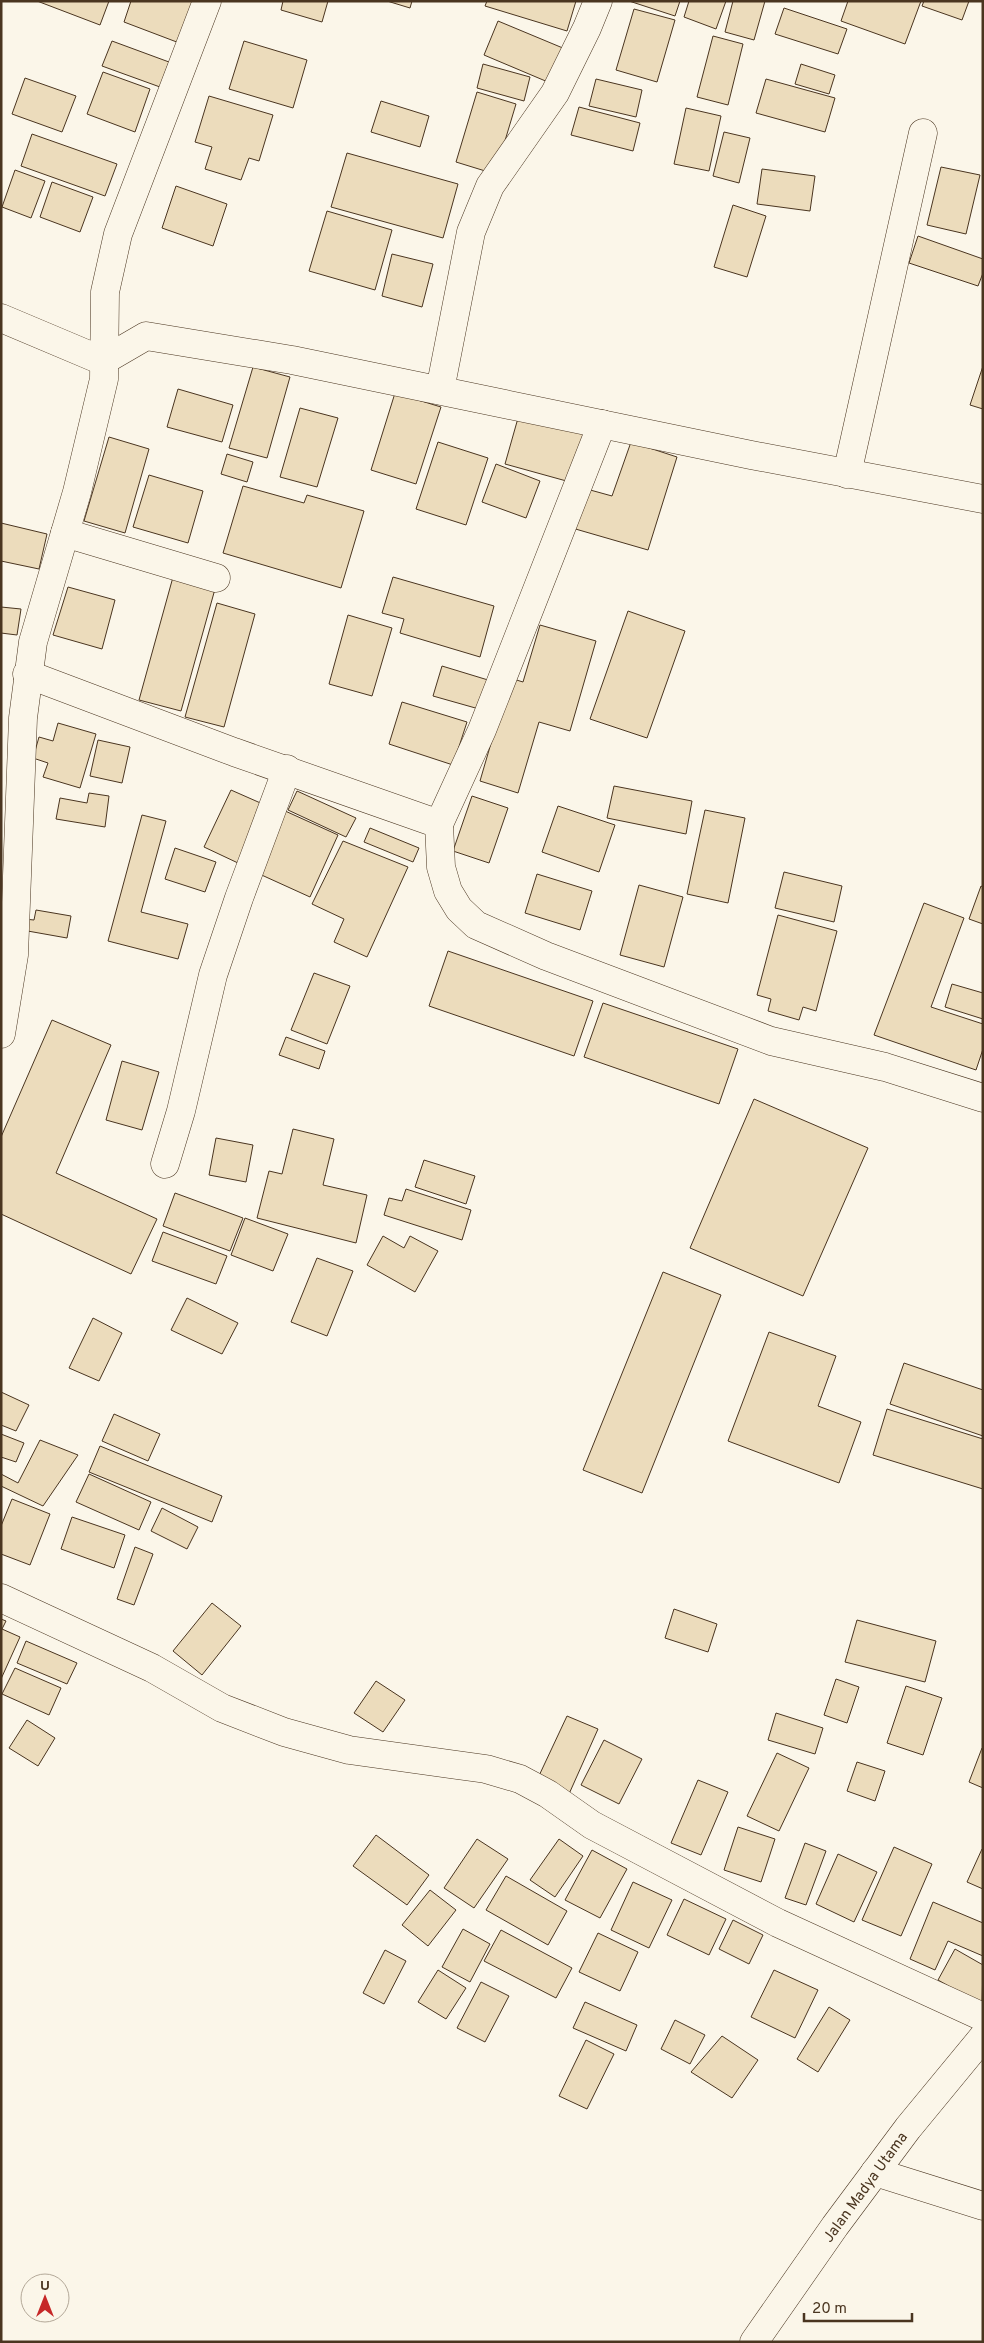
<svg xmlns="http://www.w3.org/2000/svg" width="984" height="2343" viewBox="0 0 984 2343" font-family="Overpass,sans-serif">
  <rect width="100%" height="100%" fill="#fbf6e9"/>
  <!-- building -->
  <g fill="#ecdcbc" stroke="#4a3520">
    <polygon points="37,1 109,1 100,25"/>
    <polygon points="131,1 198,1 182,44 124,22"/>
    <polygon points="283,1 328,1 322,22 281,10"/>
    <polygon points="387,1 412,1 410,8"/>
    <polygon points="487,1 576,1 567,31 485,6"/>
    <polygon points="629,1 680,1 675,16"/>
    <polygon points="689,1 726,1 716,29 684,17"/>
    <polygon points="733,1 765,1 754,40 725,32"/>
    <polygon points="848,1 921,1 905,44 841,21"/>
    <polygon points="924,1 969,1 962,20 922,6"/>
    <polygon points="784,8 847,29 838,54 775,34"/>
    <polygon points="634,9 675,20 657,82 616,70"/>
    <polygon points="498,21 570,51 555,85 484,55"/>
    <polygon points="713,36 743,44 728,105 697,97"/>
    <polygon points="112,41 169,62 160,87 102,66"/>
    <polygon points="244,41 307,60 293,108 229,89"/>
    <polygon points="483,64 530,77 524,101 477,88"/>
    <polygon points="801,64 835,75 829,94 795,84"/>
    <polygon points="103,72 150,89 135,132 87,114"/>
    <polygon points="25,78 76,96 62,132 12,114"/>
    <polygon points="596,79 642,90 636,117 589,106"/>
    <polygon points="766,79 835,98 825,132 756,113"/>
    <polygon points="477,92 516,104 495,174 456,162"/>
    <polygon points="209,96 273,115 259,161 249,158 241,180 205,169 212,147 195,142"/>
    <polygon points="381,101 429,116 420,147 371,132"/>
    <polygon points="579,107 640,123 633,151 571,135"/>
    <polygon points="686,108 721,116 709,171 674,164"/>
    <polygon points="724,132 750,138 739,183 713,176"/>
    <polygon points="32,134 117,164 105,196 21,166"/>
    <polygon points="347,153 458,184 443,238 331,207"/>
    <polygon points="941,167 980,175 966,234 927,225"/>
    <polygon points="762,169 815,176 810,211 757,204"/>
    <polygon points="15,170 45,181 31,218 2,207"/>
    <polygon points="52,182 93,197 80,232 40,217"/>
    <polygon points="176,186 227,204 213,246 162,228"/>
    <polygon points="733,205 766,216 747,277 714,267"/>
    <polygon points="327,211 392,230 375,290 309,271"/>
    <polygon points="918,236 983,259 983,273 978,286 909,263"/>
    <polygon points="392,254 433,264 422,307 382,296"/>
    <polygon points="983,366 983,409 970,405"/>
    <polygon points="253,367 290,377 267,458 229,448"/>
    <polygon points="178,389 233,405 222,442 167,427"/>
    <polygon points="395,393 441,407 416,484 371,470"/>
    <polygon points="300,408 338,418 317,487 280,477"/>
    <polygon points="520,411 585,429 570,482 505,464"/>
    <polygon points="109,437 149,449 125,533 84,521"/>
    <polygon points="438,442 488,458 466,525 416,509"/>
    <polygon points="631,442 677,457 648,550 572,528 583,488 612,496"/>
    <polygon points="227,454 253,462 247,482 221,474"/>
    <polygon points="496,464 540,481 526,518 482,502"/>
    <polygon points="149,475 203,491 188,543 133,527"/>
    <polygon points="243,486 304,503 307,495 364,511 341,588 223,553"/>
    <polygon points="1,523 47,534 39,569 1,561"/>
    <polygon points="173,577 215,589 181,711 139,700"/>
    <polygon points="393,577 494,606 480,657 400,633 404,619 382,613"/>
    <polygon points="68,587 115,600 102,649 53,635"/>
    <polygon points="217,603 255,614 224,727 185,717"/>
    <polygon points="1,607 21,609 17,635 1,633"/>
    <polygon points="628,611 685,631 647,738 590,719"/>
    <polygon points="348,615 392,628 372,696 329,684"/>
    <polygon points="540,625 596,641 570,731 539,722 518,793 480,781 510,678 523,682"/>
    <polygon points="442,666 488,680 479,709 433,696"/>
    <polygon points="402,702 467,722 453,765 389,744"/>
    <polygon points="58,723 96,734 80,788 43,777 48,763 33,758 39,737 53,741"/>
    <polygon points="98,740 130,747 122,783 90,776"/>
    <polygon points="614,786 692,801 686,834 607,818"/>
    <polygon points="231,790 265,805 238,863 204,847"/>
    <polygon points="297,791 356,818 346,837 288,810"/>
    <polygon points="89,793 109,796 105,827 56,819 60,798 87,803"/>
    <polygon points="472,796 508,808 489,863 453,851"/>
    <polygon points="558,806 615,825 599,872 542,852"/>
    <polygon points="283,810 338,835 310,897 255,872"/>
    <polygon points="705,810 745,818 728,903 687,894"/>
    <polygon points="142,815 166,821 141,912 188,924 178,959 108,941"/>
    <polygon points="370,828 419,848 413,862 364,842"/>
    <polygon points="343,841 408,867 367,957 334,942 344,919 312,904"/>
    <polygon points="175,848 216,862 205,892 165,879"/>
    <polygon points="784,872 842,886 834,922 775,908"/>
    <polygon points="537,874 592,891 580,930 525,913"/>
    <polygon points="639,885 683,897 664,967 620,955"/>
    <polygon points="981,886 983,887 983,924 969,919"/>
    <polygon points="924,903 964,918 931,1007 983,1024 983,1049 976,1070 874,1035"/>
    <polygon points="36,910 71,916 67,938 22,930 24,919 34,920"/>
    <polygon points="778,915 837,931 816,1011 803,1007 799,1020 768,1011 771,999 757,995"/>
    <polygon points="448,951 593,1001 574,1056 429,1006"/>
    <polygon points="314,973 350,986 327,1044 291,1030"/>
    <polygon points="952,984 983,993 983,1019 945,1007"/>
    <polygon points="603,1003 738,1049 719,1104 584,1057"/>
    <polygon points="52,1020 111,1045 56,1173 157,1219 131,1274 1,1214 1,1137"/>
    <polygon points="286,1037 325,1051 319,1069 279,1055"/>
    <polygon points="122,1061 159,1072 142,1130 106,1120"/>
    <polygon points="754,1099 868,1148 803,1296 690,1248"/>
    <polygon points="293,1129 334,1139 323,1185 367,1195 356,1243 257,1218 269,1171 282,1174"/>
    <polygon points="216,1138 253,1145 246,1182 209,1175"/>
    <polygon points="424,1160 475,1176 466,1204 415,1187"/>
    <polygon points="406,1189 471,1210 462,1240 384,1215 389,1198 402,1201"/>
    <polygon points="175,1193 243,1218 230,1251 163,1226"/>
    <polygon points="245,1218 288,1234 273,1271 231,1255"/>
    <polygon points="163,1232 227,1256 216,1284 152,1261"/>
    <polygon points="383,1236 404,1248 410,1236 438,1251 415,1292 367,1265"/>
    <polygon points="317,1258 353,1271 327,1336 291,1322"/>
    <polygon points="663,1272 721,1295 642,1493 583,1470"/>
    <polygon points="187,1298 238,1323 222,1354 171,1330"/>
    <polygon points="93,1318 122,1333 99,1381 69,1368"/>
    <polygon points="769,1332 836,1356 818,1406 861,1422 839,1483 728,1441"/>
    <polygon points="904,1363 983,1390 983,1436 890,1404"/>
    <polygon points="1,1392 29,1405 16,1431 1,1425"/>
    <polygon points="887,1409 983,1439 983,1489 873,1455"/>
    <polygon points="114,1414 160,1434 148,1461 102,1441"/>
    <polygon points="1,1434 24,1443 16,1462 1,1457"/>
    <polygon points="40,1440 78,1455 43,1506 1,1486 1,1474 18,1483"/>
    <polygon points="100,1446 222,1496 212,1522 89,1472"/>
    <polygon points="89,1474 151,1502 139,1530 76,1502"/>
    <polygon points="12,1499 50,1514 30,1565 1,1554 1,1526"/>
    <polygon points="162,1508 198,1527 187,1549 151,1531"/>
    <polygon points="72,1517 125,1535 114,1568 61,1549"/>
    <polygon points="135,1547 153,1554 134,1605 117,1599"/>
    <polygon points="212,1603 241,1626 202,1675 173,1651"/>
    <polygon points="674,1609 717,1624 708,1652 665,1638"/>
    <polygon points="1,1619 6,1621 2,1629 20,1637 1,1679"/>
    <polygon points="857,1620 936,1641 925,1682 845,1662"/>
    <polygon points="26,1641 77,1663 67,1684 17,1663"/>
    <polygon points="15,1668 61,1688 49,1715 2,1694"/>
    <polygon points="836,1679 859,1687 847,1723 824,1715"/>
    <polygon points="376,1681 405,1700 383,1732 354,1713"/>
    <polygon points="906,1686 942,1698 923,1755 887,1743"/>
    <polygon points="776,1713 823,1728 815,1754 768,1740"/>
    <polygon points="567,1716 598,1729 569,1794 537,1780"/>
    <polygon points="27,1720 55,1738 38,1766 9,1748"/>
    <polygon points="604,1740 642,1759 619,1804 581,1785"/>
    <polygon points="982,1748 983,1748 983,1788 969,1782"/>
    <polygon points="777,1753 809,1768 779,1831 747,1816"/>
    <polygon points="857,1762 885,1771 875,1801 847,1791"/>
    <polygon points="698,1780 728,1792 701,1855 671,1843"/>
    <polygon points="738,1827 775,1839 761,1882 724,1870"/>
    <polygon points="376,1835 429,1875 407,1905 353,1866"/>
    <polygon points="477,1839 508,1859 474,1908 444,1888"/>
    <polygon points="559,1839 583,1856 555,1897 530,1880"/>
    <polygon points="805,1843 826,1851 806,1905 785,1898"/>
    <polygon points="894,1847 932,1864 901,1936 862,1920"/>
    <polygon points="982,1849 983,1849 983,1889 967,1882"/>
    <polygon points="592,1850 627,1869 600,1918 565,1900"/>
    <polygon points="838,1854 877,1872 854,1922 816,1904"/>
    <polygon points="506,1876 567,1911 548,1945 486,1910"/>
    <polygon points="633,1882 672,1900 649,1948 611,1930"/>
    <polygon points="430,1890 456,1910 428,1946 402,1925"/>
    <polygon points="684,1899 726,1919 709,1955 667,1935"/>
    <polygon points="933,1902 983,1923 983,1956 948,1941 935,1970 910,1959"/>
    <polygon points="733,1920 763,1935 749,1964 719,1949"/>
    <polygon points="463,1929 490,1944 470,1982 442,1967"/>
    <polygon points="501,1930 572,1968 556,1998 484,1961"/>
    <polygon points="598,1933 638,1952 620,1991 579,1972"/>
    <polygon points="955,1949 983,1965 982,2005 938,1980"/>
    <polygon points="385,1950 406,1961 384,2004 363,1993"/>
    <polygon points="438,1970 466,1988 446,2019 418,2002"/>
    <polygon points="774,1970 818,1990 795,2038 751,2017"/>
    <polygon points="481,1982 509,1996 485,2042 457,2028"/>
    <polygon points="585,2002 637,2025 626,2051 573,2028"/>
    <polygon points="829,2007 850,2020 818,2072 797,2059"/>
    <polygon points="675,2020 705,2035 690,2064 661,2049"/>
    <polygon points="722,2036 758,2060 732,2098 691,2072"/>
    <polygon points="586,2040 614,2054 587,2109 559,2096"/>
  </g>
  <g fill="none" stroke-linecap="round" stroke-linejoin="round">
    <!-- minor casing -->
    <g stroke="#4a3520" stroke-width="29">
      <g id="minor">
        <polyline points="1,318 103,361"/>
        <polyline points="103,361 146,336 292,360 751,455 983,499"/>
        <polyline points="440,390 471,232 490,186 555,93 587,28 598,1"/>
        <polyline points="847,474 923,133"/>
        <polyline points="65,533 216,578"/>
        <polyline points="27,674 234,752 439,824 441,867 448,891 459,909 476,925 546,956 771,1041 885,1067 983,1098"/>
        <polyline points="439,824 482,730 602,424"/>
        <polyline points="1,1034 14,955 23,718 33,642 77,492 104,379 105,292 118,234 207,1"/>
        <polyline points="165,1164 181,1111 213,975 239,898 287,769"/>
        <polyline points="1,1598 152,1668 222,1708 284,1732 349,1750 486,1769 520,1779 548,1794 592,1825 778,1923 983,2017"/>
        <polyline points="875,2172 983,2206"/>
      </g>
    </g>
    <!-- tertiary casing -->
    <g stroke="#4a3520" stroke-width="29">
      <polyline id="tertiary" points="754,2342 835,2226 908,2128 983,2037"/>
    </g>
    <!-- minor -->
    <use href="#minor" stroke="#fbf6e9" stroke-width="28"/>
    <!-- tertiary -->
    <use href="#tertiary" stroke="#fbf6e9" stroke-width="28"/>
  </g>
  <g text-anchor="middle" stroke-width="4" stroke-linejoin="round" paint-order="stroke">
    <!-- street labels -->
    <g font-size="15" fill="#4a3520" stroke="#fbf6e9">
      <text transform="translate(865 2187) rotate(-54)" y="5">Jalan Madya Utama</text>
    </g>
  </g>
  <!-- border -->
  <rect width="984" height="2343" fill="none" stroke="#4a3520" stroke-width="5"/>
  <!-- north arrow -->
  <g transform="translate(45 2298)"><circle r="24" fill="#fbf6e9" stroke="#b4a999"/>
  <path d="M0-4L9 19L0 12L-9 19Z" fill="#c62828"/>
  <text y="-8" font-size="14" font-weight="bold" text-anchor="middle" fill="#4a3520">U</text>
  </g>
  <!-- scale -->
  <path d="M804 2313v8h108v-8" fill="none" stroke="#4a3520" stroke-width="2.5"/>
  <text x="812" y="2313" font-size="15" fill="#4a3520" stroke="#fbf6e9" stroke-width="4" paint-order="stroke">20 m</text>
</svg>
